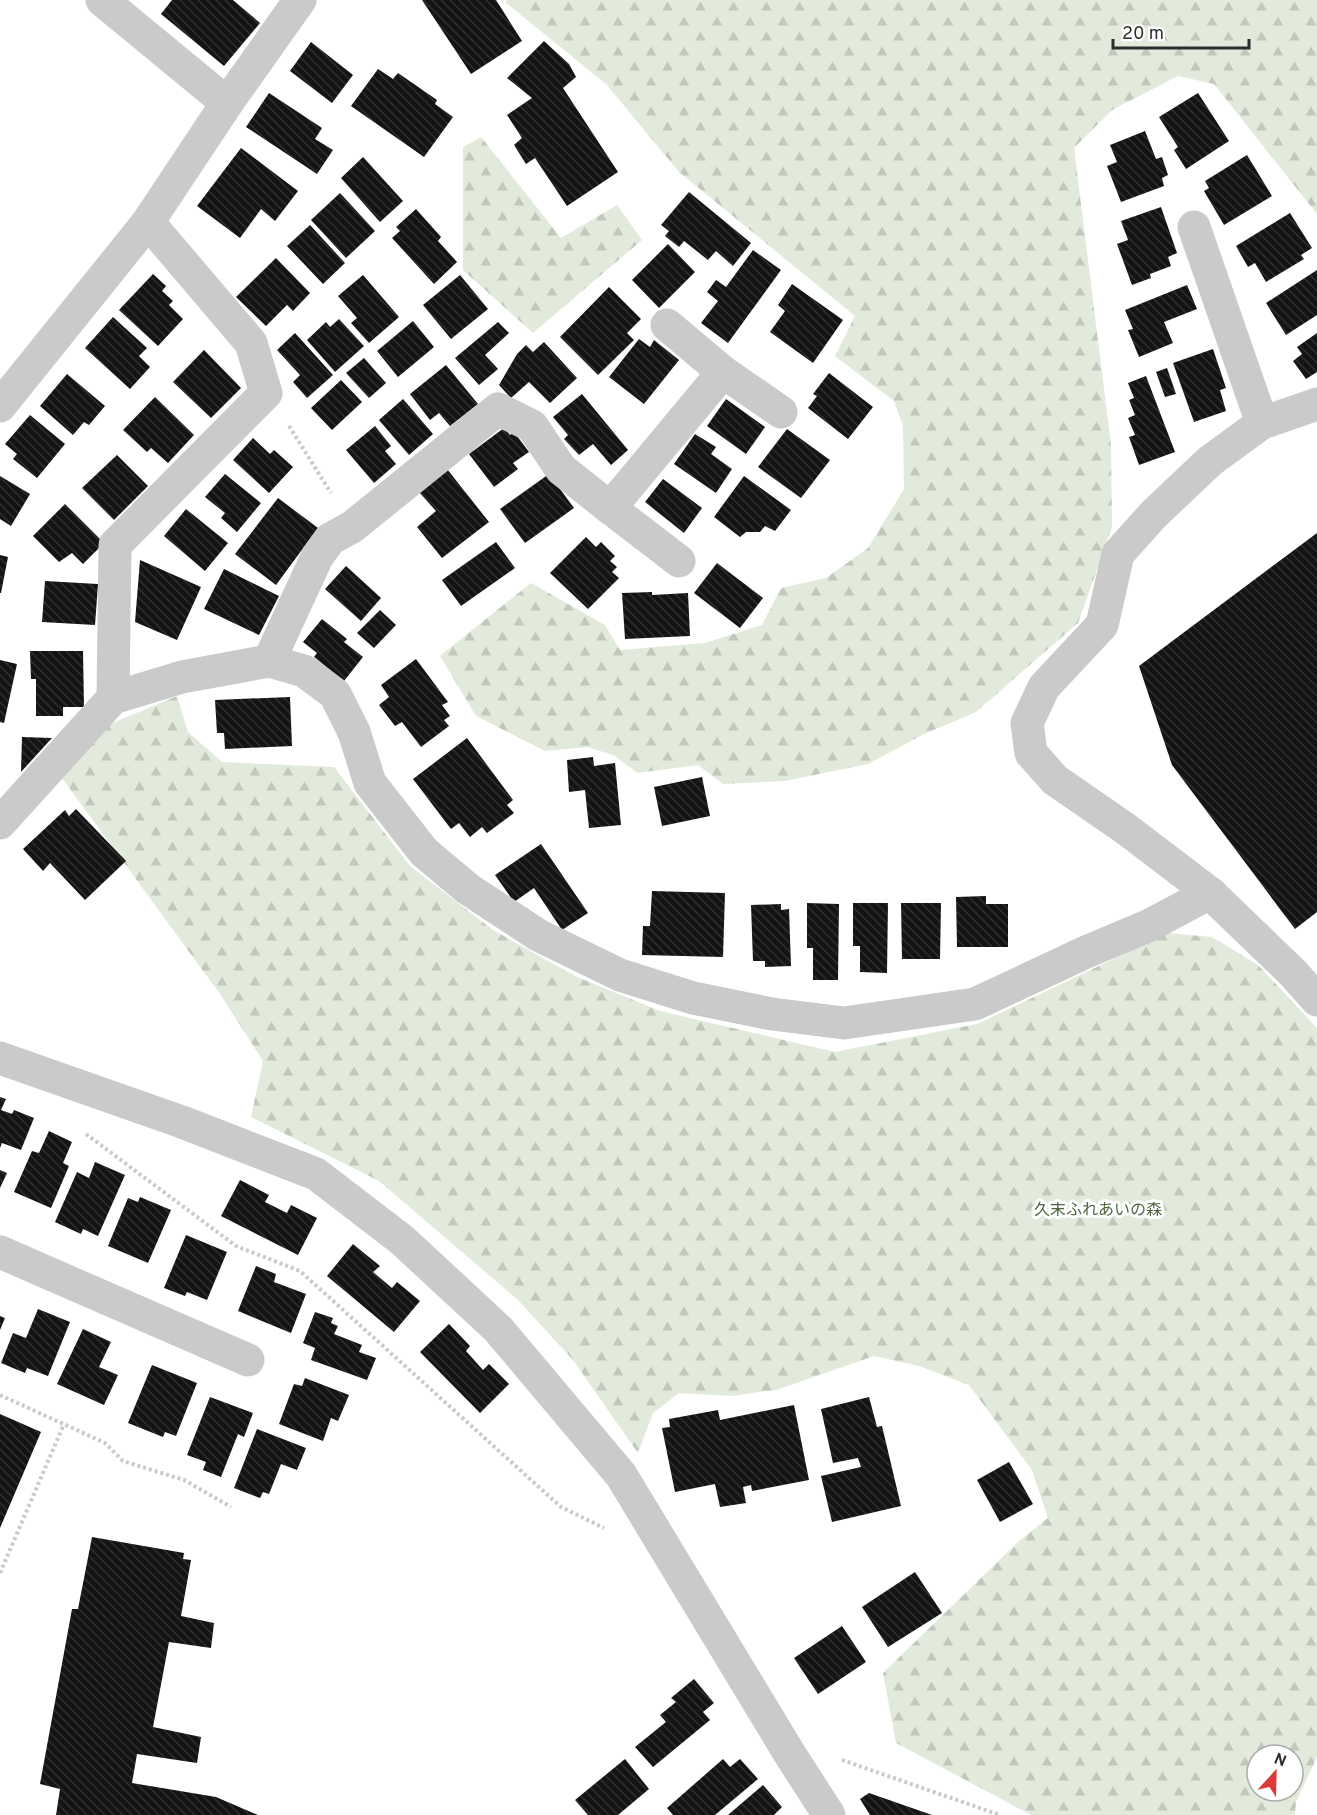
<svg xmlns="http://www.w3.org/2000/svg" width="1317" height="1815" viewBox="0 0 1317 1815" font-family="Overpass,'Noto Sans JP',sans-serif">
  <defs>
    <pattern id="forest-firs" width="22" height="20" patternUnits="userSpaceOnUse" patternTransform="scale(1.5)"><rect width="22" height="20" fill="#e2eadb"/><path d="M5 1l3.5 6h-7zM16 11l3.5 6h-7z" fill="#c2c9bc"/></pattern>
    <pattern id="building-back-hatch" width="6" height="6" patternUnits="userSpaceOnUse" patternTransform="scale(1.5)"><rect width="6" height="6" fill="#141414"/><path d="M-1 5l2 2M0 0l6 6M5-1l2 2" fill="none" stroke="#2e2e2e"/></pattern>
  </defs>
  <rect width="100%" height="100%" fill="#fff"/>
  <!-- forest -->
  <g fill="url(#forest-firs)" fill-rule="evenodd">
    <polygon points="506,0 1317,0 1317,214 1214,84 1178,76 1112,110 1074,148 1111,445 1112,527 1078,623 976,712 924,734 868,764 785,781 723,784 698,765 637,773 615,756 588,747 545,751 476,716 440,656 531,583 605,625 620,650 705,643 762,625 781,588 826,578 868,548 904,489 903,426 894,401 835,356 855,316 679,172 606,84 506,3"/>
    <polygon points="481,137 561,238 617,205 642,240 533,333 463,270 463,147"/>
    <path d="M177 696 188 732 222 762 334 767 410 866 493 930 577 977 660 1011 835 1052 977 1024 1168 933 1212 937 1258 965 1317 1028V1757L1296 1802 1295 1815H1031L896 1743 883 1673 1019 1541 1048 1518 1032 1470 969 1385 919 1366 874 1356 776 1390 731 1396 679 1393 653 1413 638 1453 573 1360 517 1299 379 1181 251 1117 263 1061 220 994 59 774 108 725ZM1257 1755H1293V1791H1257Z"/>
  </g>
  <!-- building -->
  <g fill="url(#building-back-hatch)">
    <polygon points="172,0 233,0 260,23 224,66 161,14"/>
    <polygon points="422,0 496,0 522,41 471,74"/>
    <polygon points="544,41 569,64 576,77 563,88 618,172 567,206 535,158 526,164 514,145 522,138 507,115 532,98 507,78"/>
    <polygon points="311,42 353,75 332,103 290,71"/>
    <polygon points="378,69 393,79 398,73 437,100 435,104 453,117 424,157 351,106"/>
    <polygon points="269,93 322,128 315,139 333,150 317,174 246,127"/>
    <polygon points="1198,93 1229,141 1186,169 1174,150 1178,147 1159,117"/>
    <polygon points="1145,131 1156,159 1162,157 1168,175 1162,178 1164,186 1121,202 1107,166 1117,162 1110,145"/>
    <polygon points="241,148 298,191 275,221 261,209 240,238 197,206"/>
    <polygon points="1247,155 1272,196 1224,225 1204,191 1209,188 1205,181"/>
    <polygon points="363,157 403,201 380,222 341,178"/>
    <polygon points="689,192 751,243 733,266 716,251 708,260 684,241 679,247 665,236 669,231 661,225"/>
    <polygon points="340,193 375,231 346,258 311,220"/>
    <polygon points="1161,207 1177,253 1168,257 1171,266 1150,274 1151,278 1132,285 1117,244 1128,240 1121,221"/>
    <polygon points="416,209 441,237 438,241 457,262 434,284 392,238 400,231 396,227"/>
    <polygon points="1290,213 1312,248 1301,255 1304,259 1266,282 1255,263 1248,267 1236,246"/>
    <polygon points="310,225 345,263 323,284 287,246"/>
    <polygon points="668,244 695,272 659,308 632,280"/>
    <polygon points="753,250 781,270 728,343 701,323 718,301 707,292 716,280 726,287"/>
    <polygon points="276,258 310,293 293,311 287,305 266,326 236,297"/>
    <polygon points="1317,270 1317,315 1286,335 1266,303"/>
    <polygon points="153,274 166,286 162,291 173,301 169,305 183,319 158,346 119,310"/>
    <polygon points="363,275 399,317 369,343 351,323 357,318 338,296"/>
    <polygon points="460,275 488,309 451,339 423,305"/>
    <polygon points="792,284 843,320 813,363 770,332 785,311 778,305"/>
    <polygon points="1187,285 1197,309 1164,322 1173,343 1139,357 1128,330 1133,329 1125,310"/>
    <polygon points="609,287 641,319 627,333 634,340 598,375 560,337"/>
    <polygon points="113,317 147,348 139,356 150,367 130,389 85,348"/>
    <polygon points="339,319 364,346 335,372 307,340 326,322 330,327"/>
    <polygon points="413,321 434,347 398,377 377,351"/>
    <polygon points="498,322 509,333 485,355 498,369 479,385 455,358"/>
    <polygon points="295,333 333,375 307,398 293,382 300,375 277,350"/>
    <polygon points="1317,333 1317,372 1306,379 1293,361 1302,354 1297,347"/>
    <polygon points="639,339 650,347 654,340 679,360 644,404 609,377"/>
    <polygon points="544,342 577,378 550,403 529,382 511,398 499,385 517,354 526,345 533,352"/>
    <polygon points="1213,349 1226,388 1220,390 1226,411 1194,422 1173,363"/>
    <polygon points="204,350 241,388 211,418 173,382"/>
    <polygon points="364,358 386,383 369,398 346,373"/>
    <polygon points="446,365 478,404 450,426 439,413 430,420 410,394"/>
    <polygon points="1167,368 1176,394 1165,397 1156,372"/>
    <polygon points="829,373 873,407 848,439 808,408 817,396 813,394"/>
    <polygon points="67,374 105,406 89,425 84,422 73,435 40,406"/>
    <polygon points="1146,376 1175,452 1139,465 1129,437 1135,435 1128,418 1135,415 1129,400 1134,398 1128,383"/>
    <polygon points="341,380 362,402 332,430 311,408"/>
    <polygon points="582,394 628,450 611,465 593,444 579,455 564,439 568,435 553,417"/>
    <polygon points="155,397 194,435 168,463 151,448 147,452 123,430"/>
    <polygon points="403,399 433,434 409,455 379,420"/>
    <polygon points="726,399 765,427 746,454 707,426"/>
    <polygon points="30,415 65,444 37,478 13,459 17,454 5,444"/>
    <polygon points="375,426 391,446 385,451 396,464 374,483 346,450"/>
    <polygon points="504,428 510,435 514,432 529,452 513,463 518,469 494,487 469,454"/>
    <polygon points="787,429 830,460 801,498 758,467"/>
    <polygon points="695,434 716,447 711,454 732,469 716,493 674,464"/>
    <polygon points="253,438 270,454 274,450 293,467 269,493 233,460"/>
    <polygon points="117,455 148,486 114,520 82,488"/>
    <polygon points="447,469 489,522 442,558 417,527 436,511 419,492"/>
    <polygon points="225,474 261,503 237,532 221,518 225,513 205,497"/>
    <polygon points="549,474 574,508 525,543 500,509"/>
    <polygon points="0,476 30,494 11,526 0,519"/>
    <polygon points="744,476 791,510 775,531 765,526 760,532 746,532 740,537 714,517"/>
    <polygon points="663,479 702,508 684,533 645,502"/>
    <polygon points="278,498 318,528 276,585 235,554"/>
    <polygon points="65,504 104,543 83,564 72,553 59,562 33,536"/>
    <polygon points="186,509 228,543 205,571 164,536"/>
    <polygon points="1317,533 1317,912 1295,929 1172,765 1139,666"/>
    <polygon points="586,537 596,547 601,542 615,556 610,561 617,567 612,572 619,578 588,609 550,573"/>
    <polygon points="496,542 515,568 461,606 442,580"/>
    <polygon points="0,555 8,557 1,593 0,593"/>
    <polygon points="140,560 201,587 177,640 135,622"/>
    <polygon points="717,563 763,598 740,628 694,593"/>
    <polygon points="346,566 381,598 361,621 325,589"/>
    <polygon points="224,569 279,596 259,635 204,609"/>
    <polygon points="45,581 98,584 95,625 42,622"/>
    <polygon points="652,592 652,595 688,593 690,636 625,639 622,593"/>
    <polygon points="380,610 396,625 374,648 357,633"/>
    <polygon points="322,619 347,639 344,642 363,657 344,681 314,657 317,653 303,642"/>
    <polygon points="30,651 83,651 84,707 63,707 63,716 36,716 36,679 31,679"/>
    <polygon points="416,659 448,702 442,705 450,716 444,720 449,726 421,747 402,722 395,726 379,705 389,697 381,685"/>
    <polygon points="0,660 17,664 4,723 0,722"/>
    <polygon points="290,697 292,746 225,749 224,733 217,733 215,700"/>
    <polygon points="22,737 52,738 21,772"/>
    <polygon points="467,738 513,800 507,805 514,813 487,833 482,827 470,837 459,823 451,829 413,779"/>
    <polygon points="593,757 594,766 615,763 621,825 589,828 585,790 569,792 567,760"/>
    <polygon points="702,777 710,816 662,826 654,787"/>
    <polygon points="76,809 126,861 85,900 50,863 43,871 23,849 65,810 69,816"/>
    <polygon points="541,844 588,913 562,930 534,888 514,902 495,875"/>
    <polygon points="652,891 725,893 723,957 642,955 643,926 650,926"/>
    <polygon points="986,896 986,904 1008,904 1008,947 957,947 956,897"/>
    <polygon points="807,903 839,904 838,980 813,980 813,948 807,948"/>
    <polygon points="853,903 888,903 887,973 860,972 860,946 853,946"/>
    <polygon points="901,903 941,903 940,959 902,959"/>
    <polygon points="781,904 781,910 789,909 791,966 765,967 765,961 753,961 751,905"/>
    <polygon points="0,1097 6,1099 1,1110 12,1114 14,1110 34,1118 21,1150 2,1143 0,1148"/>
    <polygon points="49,1131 72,1142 63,1163 69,1166 51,1208 14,1192 32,1151 39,1153"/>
    <polygon points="95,1162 125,1175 98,1236 83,1229 81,1234 55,1222 77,1172 89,1178"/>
    <polygon points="0,1170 7,1173 0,1188"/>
    <polygon points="240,1180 269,1195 265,1202 287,1213 291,1205 317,1218 298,1255 221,1216"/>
    <polygon points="140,1197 171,1210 148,1263 108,1246 128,1198 138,1202"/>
    <polygon points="186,1235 227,1252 207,1300 187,1292 185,1296 164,1288"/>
    <polygon points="353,1244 380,1266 373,1272 392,1288 397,1282 420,1301 394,1332 327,1276"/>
    <polygon points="256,1266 276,1274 274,1282 306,1294 291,1333 238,1311"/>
    <polygon points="38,1309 70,1322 48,1376 27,1368 25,1373 1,1363 13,1333 26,1338"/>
    <polygon points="315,1312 333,1318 331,1323 338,1326 334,1334 362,1345 359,1352 376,1358 367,1380 311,1360 315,1348 303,1343"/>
    <polygon points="0,1316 5,1318 0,1330"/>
    <polygon points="449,1324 470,1346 466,1351 483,1370 489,1364 509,1384 480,1413 420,1352"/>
    <polygon points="83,1329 111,1342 99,1367 118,1375 104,1405 57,1384"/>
    <polygon points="152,1365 197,1383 176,1436 165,1432 163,1437 128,1423"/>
    <polygon points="305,1378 349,1395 338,1421 331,1418 323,1441 279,1424 294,1384 302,1386"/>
    <polygon points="210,1397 253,1413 244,1437 238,1434 221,1477 203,1470 206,1462 187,1455"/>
    <polygon points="869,1397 877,1427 882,1426 901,1506 832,1522 821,1476 861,1467 858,1458 833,1463 821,1409"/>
    <polygon points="794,1405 809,1480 752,1491 751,1485 743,1487 746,1503 720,1507 715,1484 675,1492 662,1428 670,1427 669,1419 718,1410 720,1420"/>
    <polygon points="0,1414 41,1432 0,1528"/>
    <polygon points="257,1429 306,1448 297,1470 281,1464 269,1494 263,1492 260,1498 234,1488"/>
    <polygon points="1009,1462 1033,1504 1000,1522 977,1480"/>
    <polygon points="92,1537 184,1553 183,1559 191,1560 181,1616 214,1623 211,1648 169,1642 153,1727 201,1737 197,1763 137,1754 132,1783 216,1797 258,1815 56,1815 60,1789 40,1784 72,1609 78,1609"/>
    <polygon points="915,1572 942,1613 888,1647 862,1607"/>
    <polygon points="842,1626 866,1662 818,1694 794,1658"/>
    <polygon points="694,1679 714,1703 703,1712 710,1720 653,1767 635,1747 666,1722 660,1715 676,1702 671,1698"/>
    <polygon points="625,1759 649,1789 618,1815 588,1815 575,1800"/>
    <polygon points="723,1759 730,1767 740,1759 758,1779 715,1815 673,1815 667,1808"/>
    <polygon points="763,1785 782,1807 774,1815 728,1815"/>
    <polygon points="869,1793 932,1815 870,1815 860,1799"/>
  </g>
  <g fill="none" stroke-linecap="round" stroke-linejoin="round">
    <!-- path -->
    <g stroke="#cacaca" stroke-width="4" stroke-dasharray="3 3" stroke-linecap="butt">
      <polyline points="289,426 331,493"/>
      <polyline points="86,1134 236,1246 300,1271 561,1507 604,1528"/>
      <polyline points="0,1395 105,1443 123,1461 184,1480 231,1507"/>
      <polyline points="0,1573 64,1424"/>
      <polyline points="842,1760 1000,1815"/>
    </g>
    <!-- minor -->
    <g stroke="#cacaca" stroke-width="33">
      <polyline points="102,0 227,103"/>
      <polyline points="1194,227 1262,423"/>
      <polyline points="667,325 723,372"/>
      <polyline points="1317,404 1262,423 1210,461 1154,514 1118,554 1102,625 1044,687 1027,723 1031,753 1055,780 1126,829 1210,893 1294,974 1317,1000"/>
      <polyline points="0,406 148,222 227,103 300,0"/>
      <polyline points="610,508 679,561"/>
      <polyline points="269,661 317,557 330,539 352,527 498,409 532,426 561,469 610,508 723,372 781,412"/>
      <polyline points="113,698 115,545 266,393 251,343 148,222"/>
      <polyline points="0,823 113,698 182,677 269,661 304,671 335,694 354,732 370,783 424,852 468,889 538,935 620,975 693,998 772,1014 844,1023 975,1004 1086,952 1148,926 1210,893"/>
      <polyline points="0,1058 182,1122 316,1174 402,1240 498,1329 621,1475 791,1756 829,1815"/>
      <polyline points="0,1252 248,1360"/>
    </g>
  </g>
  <g text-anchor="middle" stroke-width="6" stroke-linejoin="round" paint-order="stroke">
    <!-- park labels -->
    <g font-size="16" fill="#4d663d" stroke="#fff">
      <text x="1098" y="1215">久末ふれあいの森</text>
    </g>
  </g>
  <!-- north arrow -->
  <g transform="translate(1275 1773) rotate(22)"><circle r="28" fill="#ffffff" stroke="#ababab" stroke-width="1.5"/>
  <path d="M0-4.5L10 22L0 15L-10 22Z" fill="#dc3a37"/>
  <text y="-9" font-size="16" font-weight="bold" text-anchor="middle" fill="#2d2d2d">N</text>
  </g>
  <!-- scale -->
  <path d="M1113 39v9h136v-9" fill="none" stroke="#2d2d2d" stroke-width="3"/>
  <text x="1122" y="39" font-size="18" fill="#2d2d2d" stroke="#ffffff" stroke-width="4.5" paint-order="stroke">20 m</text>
</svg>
